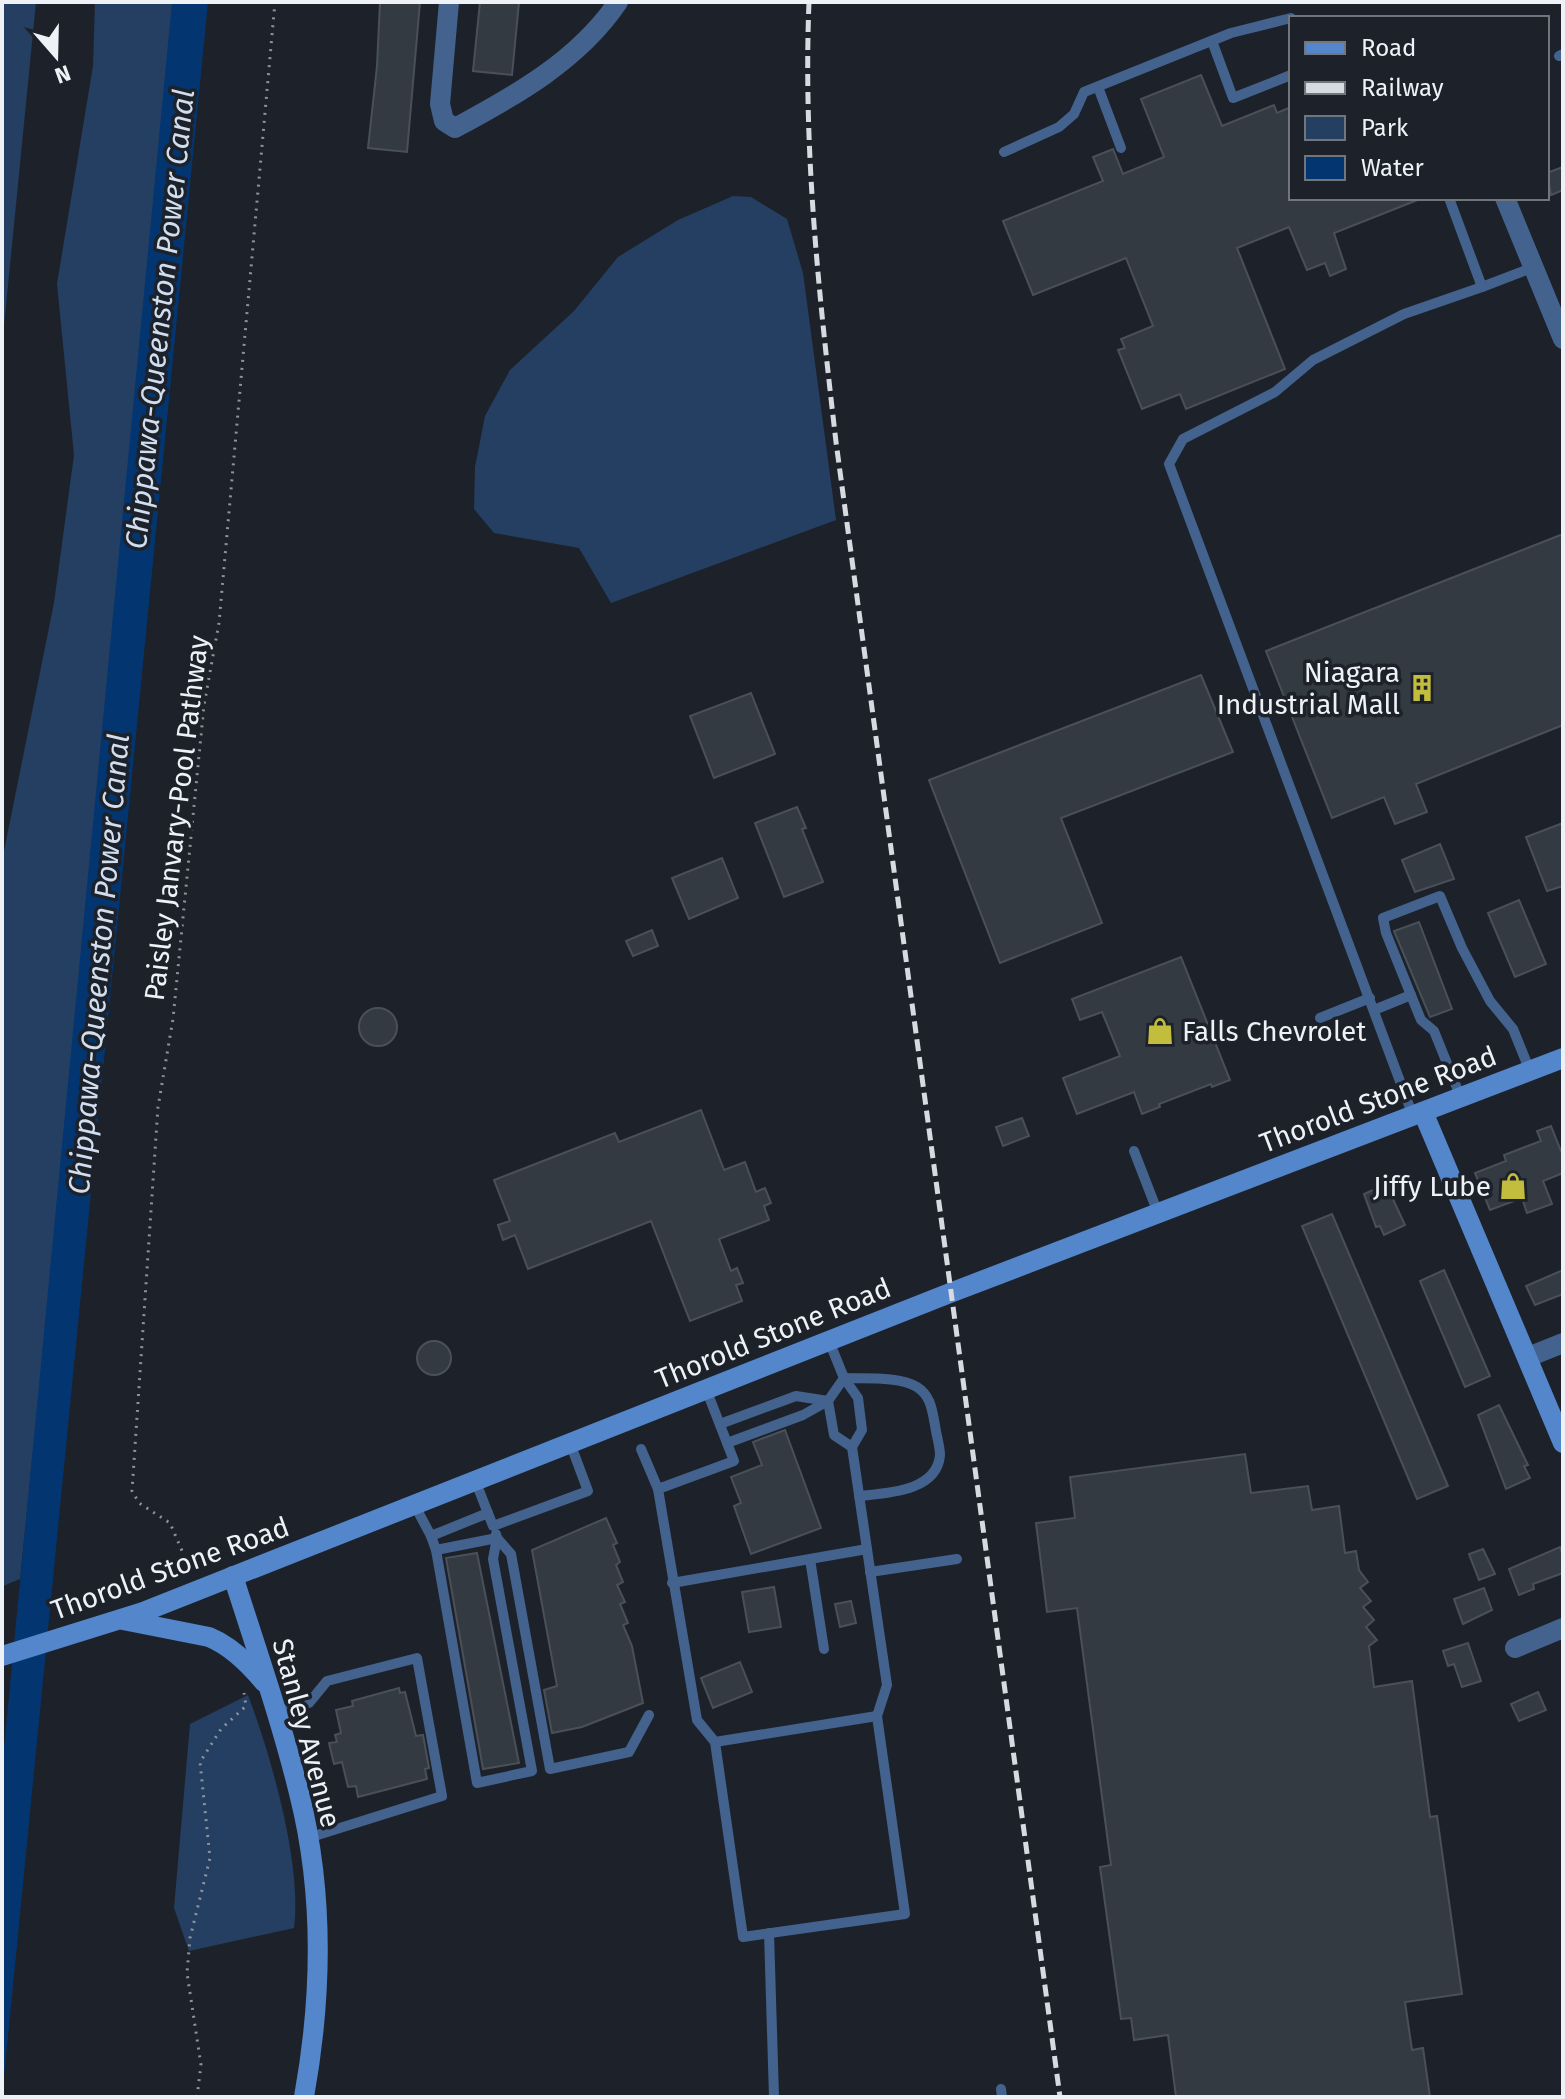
<svg xmlns="http://www.w3.org/2000/svg" width="1565" height="2099" viewBox="0 0 1565 2099" font-family="'Fira Sans',sans-serif">
  <rect width="100%" height="100%" fill="#1d222a"/>
  <!-- green -->
  <g fill="#253f62">
    <polygon points="2,2 36,2 2,346"/>
    <polygon points="95,2 180,2 20,1579 3,1586 2,861 54,603 74,455 57,284 93,66"/>
    <polygon points="733,196 751,197 787,219 803,273 836,520 611,603 579,548 494,533 474,509 475,467 485,416 510,370 574,311 618,257 678,220"/>
    <path d="M248 1695C271 1756 302 1864 294 1928L189 1951 174 1908 190 1724Z"/>
  </g>
  <!-- water -->
  <polygon fill="#033671" points="172,2 208,2 2,2097 2,1769"/>
  <!-- building -->
  <g fill="#343a42" stroke="#4a5058" stroke-width="2">
    <polygon points="380,2 420,2 407,152 368,148 377,66"/>
    <polygon points="480,2 519,2 512,75 473,71"/>
    <polygon points="1201,75 1222,126 1274,105 1277,113 1291,107 1291,198 1420,199 1334,233 1346,269 1330,276 1325,263 1307,270 1289,227 1237,248 1285,369 1186,409 1180,394 1142,409 1118,350 1125,348 1121,339 1153,326 1126,258 1033,295 1003,221 1103,181 1093,157 1113,149 1123,174 1164,157 1141,99"/>
    <polygon points="1563,167 1563,190 1551,195 1547,173"/>
    <polygon points="1563,534 1563,725 1416,784 1427,812 1395,824 1384,797 1332,818 1266,651"/>
    <polygon points="1201,675 1233,752 1061,818 1102,923 1000,963 929,780"/>
    <polygon points="751,693 775,754 714,778 690,716"/>
    <polygon points="797,807 806,828 802,829 823,882 784,897 755,823"/>
    <polygon points="1563,823 1563,886 1547,891 1526,837"/>
    <polygon points="1440,844 1454,879 1415,892 1402,860"/>
    <polygon points="722,858 738,898 689,919 672,878"/>
    <polygon points="1519,900 1546,964 1515,977 1488,913"/>
    <polygon points="1419,922 1452,1009 1430,1017 1394,931"/>
    <polygon points="652,930 658,946 633,956 626,941"/>
    <polygon points="1181,957 1230,1080 1212,1087 1211,1084 1159,1104 1160,1107 1142,1114 1134,1092 1077,1114 1063,1078 1120,1056 1102,1012 1080,1020 1072,999"/>
    <circle cx="378" cy="1027" r="19"/>
    <polygon points="701,1110 724,1170 745,1162 756,1192 765,1188 771,1203 764,1206 769,1220 719,1239 731,1271 737,1268 743,1283 736,1285 742,1301 690,1321 651,1221 528,1269 515,1235 503,1240 498,1225 510,1221 494,1180 615,1133 619,1142"/>
    <polygon points="1022,1118 1029,1136 1003,1146 996,1127"/>
    <polygon points="1551,1126 1563,1156 1563,1173 1543,1181 1552,1204 1527,1213 1522,1198 1490,1210 1475,1173 1506,1161 1504,1155 1541,1141 1537,1131"/>
    <polygon points="1386,1184 1405,1225 1384,1235 1380,1226 1376,1227 1364,1194"/>
    <polygon points="1332,1214 1448,1486 1417,1499 1302,1226"/>
    <polygon points="1444,1270 1490,1376 1465,1387 1420,1281"/>
    <polygon points="1563,1270 1563,1294 1535,1305 1526,1286"/>
    <circle cx="434" cy="1358" r="17"/>
    <polygon points="1499,1405 1528,1465 1524,1466 1530,1478 1506,1489 1478,1415"/>
    <polygon points="785,1430 821,1528 751,1554 734,1506 741,1503 731,1477 762,1465 753,1442"/>
    <polygon points="1245,1454 1251,1493 1308,1486 1312,1510 1339,1506 1345,1553 1356,1551 1359,1570 1368,1582 1360,1588 1371,1601 1363,1607 1374,1620 1366,1627 1377,1640 1369,1646 1374,1687 1412,1681 1430,1817 1437,1816 1462,1994 1405,2002 1412,2050 1423,2048 1430,2097 1176,2097 1168,2035 1134,2040 1131,2018 1121,2019 1100,1867 1111,1865 1077,1608 1047,1612 1036,1523 1075,1518 1070,1477"/>
    <polygon points="606,1518 617,1543 613,1545 620,1562 616,1565 623,1582 617,1585 625,1602 620,1604 628,1623 623,1625 632,1646 643,1703 582,1727 552,1733 544,1690 557,1686 532,1550"/>
    <polygon points="1560,1547 1563,1556 1563,1573 1533,1584 1534,1589 1519,1595 1509,1569"/>
    <polygon points="1483,1549 1495,1574 1479,1580 1469,1554"/>
    <polygon points="477,1553 519,1763 483,1769 446,1558"/>
    <polygon points="774,1587 781,1627 749,1632 742,1592"/>
    <polygon points="1484,1588 1492,1610 1463,1624 1454,1599"/>
    <polygon points="851,1601 856,1623 840,1627 835,1604"/>
    <polygon points="1468,1643 1481,1681 1462,1687 1454,1664 1448,1666 1443,1651"/>
    <polygon points="740,1662 752,1692 713,1708 701,1678"/>
    <polygon points="399,1688 400,1693 405,1692 416,1736 423,1735 429,1768 425,1769 427,1779 358,1797 356,1786 348,1787 342,1762 334,1764 329,1743 337,1742 335,1735 341,1733 336,1710 353,1706 352,1701"/>
    <polygon points="1538,1692 1546,1710 1519,1721 1511,1704"/>
  </g>
  <g fill="none" stroke-linecap="round" stroke-linejoin="round">
    <!-- path -->
    <g stroke="#8e9399" stroke-width="3" stroke-dasharray="2 6" stroke-linecap="butt">
      <polyline points="214,1563 212,1558 189,1567 170,1523 139,1503 132,1491 158,1107 173,1019 204,705 219,623 275,2"/>
      <polyline points="197,2097 201,2065 187,1973 190,1938 210,1858 200,1762 221,1729 246,1706 244,1693"/>
    </g>
    <!-- lane -->
    <g stroke="#43638e" stroke-width="10">
      <polyline points="1212,41 1233,98 1291,75"/>
      <polyline points="1559,56 1563,54"/>
      <polyline points="1098,87 1121,148"/>
      <polyline points="1004,152 1059,127 1074,114 1084,92 1231,33 1291,18"/>
      <polyline points="1449,198 1482,287 1534,267"/>
      <polyline points="1374,1010 1411,995"/>
      <polyline points="1320,1018 1370,998"/>
      <polyline points="1461,1098 1434,1031 1421,1020 1386,933 1383,918 1440,896 1462,948 1490,1001 1513,1029 1530,1071"/>
      <polyline points="1413,1116 1169,464 1183,439 1275,392 1313,360 1404,314 1482,287"/>
      <polyline points="1134,1151 1158,1213"/>
      <polyline points="720,1424 796,1396 828,1401"/>
      <polyline points="727,1443 803,1415 828,1401"/>
      <path d="M852 1447 834 1435 828 1401 844 1378C865 1379 899 1376 917 1387 931 1396 932 1410 935 1425 936 1434 940 1446 940 1455 937 1492 886 1493 859 1496"/>
      <polyline points="641,1449 658,1489 734,1461 706,1389"/>
      <polyline points="475,1480 493,1526 588,1491 570,1443"/>
      <polyline points="658,1489 697,1720 715,1742 743,1937 905,1914 877,1716 887,1685 852,1447 862,1430 858,1398 844,1378 829,1341"/>
      <polyline points="414,1504 431,1536 488,1513"/>
      <polyline points="431,1536 436,1550 497,1538 496,1534"/>
      <polyline points="497,1538 511,1554 550,1769 629,1752 649,1715"/>
      <polyline points="436,1550 477,1783 532,1771 493,1559 497,1538"/>
      <polyline points="810,1559 824,1649"/>
      <polyline points="870,1572 957,1559"/>
      <polyline points="672,1583 867,1549"/>
      <polyline points="276,1712 309,1703 327,1681 417,1658 442,1796 308,1838"/>
      <polyline points="715,1742 877,1716"/>
      <polyline points="769,1933 774,2097"/>
      <polyline points="1001,2089 1002,2097"/>
    </g>
    <!-- street -->
    <g stroke="#43638e" stroke-width="20">
      <path d="M449 2 440 104 444 121 455 128C515 96 579 60 618 2"/>
      <polyline points="1505,198 1563,339"/>
      <polyline points="1528,1357 1563,1343"/>
      <polyline points="1515,1648 1563,1628"/>
    </g>
    <!-- secondary -->
    <g stroke="#5486cc" stroke-width="20">
      <polyline points="1423,1112 1563,1443"/>
      <path d="M233 1576C256 1648 281 1720 299 1793 324 1892 322 1997 304 2097"/>
      <path d="M123 1620 209 1637C231 1646 249 1664 264 1682"/>
      <polyline points="2,1656 143,1612 950,1293 1563,1058"/>
    </g>
    <!-- rail -->
    <path stroke="#d7dbe1" stroke-width="5" stroke-dasharray="12 6" stroke-linecap="butt" d="M809 2C803 150 819 295 836 442L1060 2097"/>
  </g>
  <!-- icons -->
  <defs>
    <g id="building-bare" transform="scale(2.16)"><path d="M-4-6H4V6H1V3H-1V6H-4ZM-2.5-4.3h1.7v1.8h-1.7ZM.8-4.3h1.7v1.8H.8ZM-2.5-1h1.7V.8h-1.7ZM.8-1h1.7V.8H.8Z" fill="#c3bd3e" stroke="#1d222a" stroke-width="2.5" paint-order="stroke"/></g>
    <g id="shop-bare" transform="scale(2.16)"><path d="M-5-2.5h2.3a2.7 3.5 0 0 1 5.4 0H5L5.5 6h-11ZM-1.5-2.5h3a1.5 2.3 0 0 0-3 0Z" fill="#c3bd3e" stroke="#1d222a" stroke-width="2.5" paint-order="stroke"/></g>
  </defs>
  <g fill-rule="evenodd">
    <use href="#building-bare" x="1422" y="688"/>
    <use href="#shop-bare" x="1160" y="1031"/>
    <use href="#shop-bare" x="1513" y="1186"/>
  </g>
  <g text-anchor="middle" stroke-width="7" stroke-linejoin="round" paint-order="stroke">
    <!-- poi labels -->
    <g font-size="28" fill="#eef2f7" stroke="#1d222a" text-anchor="end">
      <text x="1400" y="682">Niagara<tspan x="1400" dy="32">Industrial Mall</tspan></text>
      <text x="1182" y="1041" text-anchor="start">Falls Chevrolet</text>
      <text x="1491" y="1196">Jiffy Lube</text>
    </g>
    <!-- street labels -->
    <g font-size="28" fill="#eef2f7" stroke="#1d222a">
      <text transform="translate(176 818) rotate(-83)" y="10">Paisley Janvary-Pool Pathway</text>
      <text transform="translate(1378 1099) rotate(-21)" y="10">Thorold Stone Road</text>
      <text transform="translate(773 1333) rotate(-22)" y="10">Thorold Stone Road</text>
      <text transform="translate(170 1568) rotate(-20)" y="10">Thorold Stone Road</text>
      <text transform="translate(307 1733) rotate(75)" y="10">Stanley Avenue</text>
    </g>
    <!-- water labels -->
    <g font-size="30" font-style="italic" fill="#d0def0" stroke="#1d222a">
      <text transform="translate(160 319) rotate(-84)" y="10">Chippawa-Queenston Power Canal</text>
      <text transform="translate(99 964) rotate(-85)" y="10">Chippawa-Queenston Power Canal</text>
    </g>
  </g>
  <!-- border -->
  <rect width="1565" height="2099" fill="none" stroke="#eef2f7" stroke-width="8"/>
  <!-- legend -->
  <rect x="1289" y="16" width="260" height="184" fill="#1d222a" stroke="#71757c" stroke-width="2"/>
  <rect x="1305" y="42" width="40" height="12" fill="#5486cc" stroke="#71757c" stroke-width="2"/>
  <text x="1361" y="56" font-size="24" fill="#eef2f7">Road</text>
  <rect x="1305" y="82" width="40" height="12" fill="#d7dbe1" stroke="#71757c" stroke-width="2"/>
  <text x="1361" y="96" font-size="24" fill="#eef2f7">Railway</text>
  <rect x="1305" y="116" width="40" height="24" fill="#253f62" stroke="#71757c" stroke-width="2"/>
  <text x="1361" y="136" font-size="24" fill="#eef2f7">Park</text>
  <rect x="1305" y="156" width="40" height="24" fill="#033671" stroke="#71757c" stroke-width="2"/>
  <text x="1361" y="176" font-size="24" fill="#eef2f7">Water</text>
  <!-- north arrow -->
  <g transform="translate(56 56) rotate(160)" stroke="#1d222a" stroke-width="6" paint-order="stroke">
  <path d="M0-6L14 30L0 20L-14 30Z" fill="#eef2f7"/>
  <text y="-12" font-size="22" font-weight="bold" text-anchor="middle" fill="#eef2f7">N</text>
  </g>
</svg>
